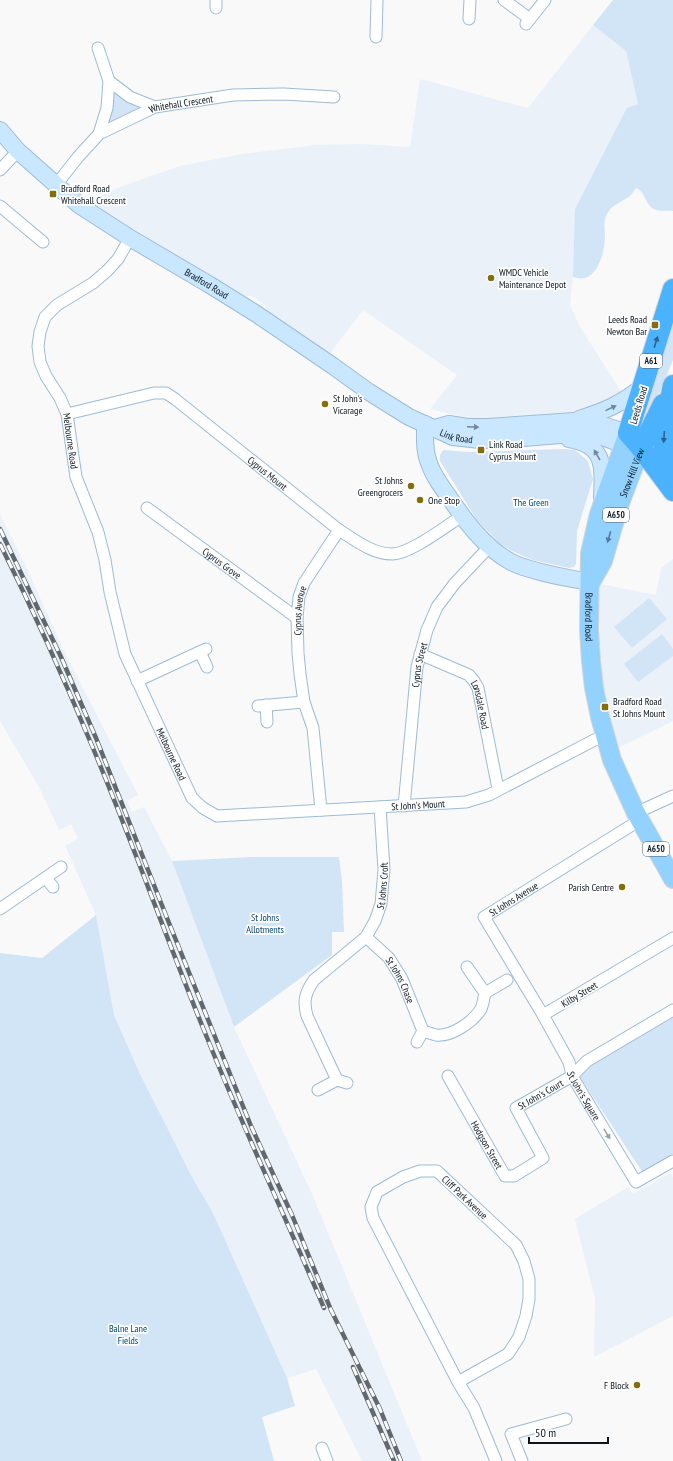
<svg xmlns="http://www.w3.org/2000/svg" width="673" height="1461" viewBox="0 0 673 1461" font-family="'PT Sans Narrow',sans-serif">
  <rect width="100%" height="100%" fill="#f9f9f9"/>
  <!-- built -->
  <g fill="#eaf1f8">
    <polygon points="593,25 626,51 638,104 574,266 570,305 580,327 619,388 623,397 581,411 472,419 430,409 457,375 363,310 328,356 268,315 265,305 261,302 252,296 242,297 228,290 106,213 90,201 117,188 180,166 242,154 316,145 361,144 410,147 420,79 528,108"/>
    <polygon points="0,515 24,562 63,649 138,795 127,801 132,812 144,807 172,861 234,1027 313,1196 422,1461 362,1461 316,1369 287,1378 213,1213 192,1177 140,1074 114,1015 96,915 65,846 78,838 71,824 59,830 39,787 0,721"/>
    <polygon points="673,559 673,721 614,750 601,690 596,620 600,584 656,595 661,568"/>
    <polygon points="670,1173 673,1177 673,1316 594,1357 595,1298 575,1219 628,1187 633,1194"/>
  </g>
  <!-- green -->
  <g fill="#d1e5f6">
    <path d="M613 0H673V211C667 210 659 212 654 209 645 205 646 192 636 188 634 190 633 193 631 195 623 202 612 204 607 214 603 221 605 228 605 235 605 249 600 273 585 278 581 279 577 278 573 277L575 209 627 108 638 104 626 51 593 25Z"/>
    <polygon points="109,81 155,107 99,134"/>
    <polygon points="673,307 673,360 652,411 645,409"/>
    <polygon points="564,449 575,450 588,461 593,479 577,531 576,564 574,567 569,568 533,560 512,551 499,543 477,520 440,461 440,455 443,450 468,452"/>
    <polygon points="649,598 667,619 632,648 614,627"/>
    <polygon points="662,634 673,649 673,656 638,682 624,664"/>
    <polygon points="252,857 339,857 342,881 344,932 332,932 332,955 234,1027 172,861"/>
    <polygon points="96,915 114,1015 140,1074 192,1177 213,1213 287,1378 295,1406 262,1417 274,1461 0,1461 0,953 42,958"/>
    <polygon points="673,1015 673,1154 643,1173 580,1077 582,1072 587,1067"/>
  </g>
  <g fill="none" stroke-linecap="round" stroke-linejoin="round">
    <!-- street casing -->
    <g stroke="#9dbbd5" stroke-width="13">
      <g id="street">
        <polyline points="504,0 530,19"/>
        <polyline points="216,8 216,0"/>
        <polyline points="469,19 470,0"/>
        <polyline points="526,24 545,0"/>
        <polyline points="376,37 377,0"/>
        <polyline points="98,48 109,81 107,108 99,134"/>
        <polyline points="109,81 130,97 155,107"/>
        <polyline points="0,170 18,151"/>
        <path id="s1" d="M56 185 78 157 99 134 155 107 233 95 284 94 334 97"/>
        <polyline points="0,206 43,242"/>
        <path id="s2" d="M130 238 118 259 107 271 93 283 57 305 45 317 40 332 38 346 40 362 46 376 60 398 67 414 76 477 98 532 105 560 110 592 125 654 192 798 203 808 217 816 466 802 489 795 604 735"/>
        <path id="s3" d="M67 414 154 393H166L175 399 339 530C355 540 372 554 392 554 410 554 446 526 462 516"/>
        <path id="s4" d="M147 508 297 618"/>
        <polyline points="200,652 207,667"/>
        <path id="s5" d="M420 654 469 675 474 681 478 688 498 789"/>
        <polyline points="137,681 206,649"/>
        <polyline points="266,705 267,722"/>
        <polyline points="258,706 304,702"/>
        <path id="s6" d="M404 806 417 667 427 630 437 607 455 583 490 546"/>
        <path id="s7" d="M321 810 313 728 304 702 300 674 298 653 297 618 299 597 304 583 339 530"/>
        <polyline points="636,813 673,796"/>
        <polyline points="46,878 53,887"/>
        <polyline points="0,909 61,867"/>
        <path id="s8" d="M366 937 389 958 402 979 423 1031C427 1032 431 1034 436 1035 451 1037 473 1022 481 1009 483 1004 484 998 485 993"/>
        <path id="s9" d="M673 938 543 1015 569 1062 572 1076 636 1182 673 1161"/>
        <polyline points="467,967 485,993 507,980"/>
        <path id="s10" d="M543 1015 484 917 640 820"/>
        <polyline points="417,1042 423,1031"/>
        <path id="s11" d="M448 1076 505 1176H514L543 1158 516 1108 572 1076 587 1061 673 1010"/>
        <path id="s12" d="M337 1080 307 1016C303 1001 305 993 314 980L366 937 375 921 381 904 384 870 380 807"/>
        <polyline points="318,1090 337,1080 347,1083"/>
        <polyline points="458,1382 508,1354 519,1337 526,1316 529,1299 529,1279 524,1261 516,1245 437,1171 420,1171 403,1177 377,1192 371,1207 373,1218 458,1382 474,1408 496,1461"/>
        <polyline points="322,1448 327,1461"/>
        <polyline points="522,1461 511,1434 566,1419"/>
      </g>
    </g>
    <!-- secondary casing -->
    <g stroke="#9dbbd5" stroke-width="18">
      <g id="secondary">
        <path id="s13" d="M0 130 18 151 79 205 130 238 210 285 255 313 333 366 369 392 409 417 453 437 480 440 511 439 585 433 600 436 624 445"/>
        <path d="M579 419C608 410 620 404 644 386"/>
        <path d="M425 424C425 437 424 451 429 463 433 475 441 486 449 497 466 522 484 547 511 562 531 572 568 578 590 582"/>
        <polyline points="435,428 449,424 467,427 487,427 574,421 596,423 628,433"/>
        <path d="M569 439C606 445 603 467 602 498"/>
      </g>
    </g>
    <!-- primary casing -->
    <g stroke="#d3d5d6" stroke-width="20">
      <g id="primary">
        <path id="s14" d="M628 433 599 514 590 553 589 630 591 661 594 688 600 717 612 760 636 813 673 879"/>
        <path id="s15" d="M591 582 603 561 620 503 641 448 629 446"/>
      </g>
    </g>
    <!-- highway casing -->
    <g stroke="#d3d5d6" stroke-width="22">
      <g id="highway">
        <polyline points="673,289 628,433 641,448 673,491"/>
        <polyline points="641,448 663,404"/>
        <polyline points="670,481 663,444 665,424 673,385"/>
      </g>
    </g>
    <!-- street -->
    <use href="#street" stroke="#fff" stroke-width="11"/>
    <!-- secondary -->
    <use href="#secondary" stroke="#c9e8ff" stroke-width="16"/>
    <!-- primary -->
    <use href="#primary" stroke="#93d1fe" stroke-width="18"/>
    <!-- highway -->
    <use href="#highway" stroke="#4bb2fe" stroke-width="20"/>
    <!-- rail casing -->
    <g stroke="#61686e" stroke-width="4.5">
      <g id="rail">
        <polyline points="0,529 61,657 96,738 167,918 251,1126 292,1215 331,1310 380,1409 401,1461"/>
        <path d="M0 544C32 608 62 674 90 741 132 840 167 941 208 1040 244 1130 286 1218 324 1308"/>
        <polyline points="353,1367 394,1461"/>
      </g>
    </g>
    <!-- rail -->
    <use href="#rail" stroke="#fff" stroke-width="3" stroke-dasharray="9" stroke-linecap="butt"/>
  </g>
  <!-- one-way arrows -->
  <defs><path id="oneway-solid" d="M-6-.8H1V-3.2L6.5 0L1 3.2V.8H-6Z"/></defs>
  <g fill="#2a648e">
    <use href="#oneway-solid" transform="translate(656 342) rotate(-73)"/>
    <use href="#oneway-solid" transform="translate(664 437) rotate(94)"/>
  </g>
  <g fill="#73899a">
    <use href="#oneway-solid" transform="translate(611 408) rotate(-26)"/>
    <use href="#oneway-solid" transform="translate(473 427) rotate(2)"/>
    <use href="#oneway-solid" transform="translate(597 455) rotate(-120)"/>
  </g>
  <use fill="#557c99" href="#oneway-solid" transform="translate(609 537) rotate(106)"/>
  <use fill="#9da1a5" href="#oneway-solid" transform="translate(607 1134) rotate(59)"/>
  <!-- markers -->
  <g fill="#846d0b" stroke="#fff" stroke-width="1.5">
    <rect x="49" y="190" width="8" height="8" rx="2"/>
    <circle cx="491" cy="278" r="4"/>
    <rect x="651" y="321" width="8" height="8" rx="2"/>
    <circle cx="325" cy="404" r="4"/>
    <rect x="477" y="446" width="8" height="8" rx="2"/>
    <circle cx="411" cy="486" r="4"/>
    <circle cx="420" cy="500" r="4"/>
    <rect x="601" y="703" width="8" height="8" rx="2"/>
    <circle cx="622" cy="887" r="4"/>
    <circle cx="637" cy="1385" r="4"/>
  </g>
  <g text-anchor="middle" stroke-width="3.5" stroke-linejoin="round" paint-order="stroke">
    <!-- shield labels -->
    <g fill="#fff" stroke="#545b62" stroke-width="1">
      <rect x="640" y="354" width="22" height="14" rx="3"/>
      <rect x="603" y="508" width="26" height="14" rx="3"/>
      <rect x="643" y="842" width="26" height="14" rx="3"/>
    </g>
    <g font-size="9" font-weight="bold" fill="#0a151e">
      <text x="651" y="364">A61</text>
      <text x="616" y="518">A650</text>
      <text x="656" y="852">A650</text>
    </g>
    <!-- street labels -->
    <g font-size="10" fill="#0a151e" stroke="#fff">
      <text dy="4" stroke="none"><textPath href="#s1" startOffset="155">Whitehall Crescent</textPath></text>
      <text dy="4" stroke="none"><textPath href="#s13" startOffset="259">Bradford Road</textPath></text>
      <text transform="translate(638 405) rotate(-73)" y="4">Leeds Road</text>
      <text dy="4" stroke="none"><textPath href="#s13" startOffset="553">Link Road</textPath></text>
      <text dy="4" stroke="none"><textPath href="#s2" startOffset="250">Melbourne Road</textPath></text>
      <text dy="4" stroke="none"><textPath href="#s3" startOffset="231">Cyprus Mount</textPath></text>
      <text dy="4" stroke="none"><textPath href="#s15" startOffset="117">Snow Hill View</textPath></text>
      <text dy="4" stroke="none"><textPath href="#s4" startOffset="93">Cyprus Grove</textPath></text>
      <text dy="4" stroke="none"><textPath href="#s7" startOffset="202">Cyprus Avenue</textPath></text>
      <text dy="4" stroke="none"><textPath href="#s14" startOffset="190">Bradford Road</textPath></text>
      <text dy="4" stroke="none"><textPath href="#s6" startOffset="142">Cyprus Street</textPath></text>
      <text dy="4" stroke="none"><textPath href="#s5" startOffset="86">Lonsdale Road</textPath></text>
      <text dy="4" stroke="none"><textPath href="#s2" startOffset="581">Melbourne Road</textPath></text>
      <text dy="4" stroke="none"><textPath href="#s2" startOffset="862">St John's Mount</textPath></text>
      <text dy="4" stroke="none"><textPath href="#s12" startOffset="231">St Johns Croft</textPath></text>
      <text dy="4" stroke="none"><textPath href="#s10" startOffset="149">St Johns Avenue</textPath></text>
      <text dy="4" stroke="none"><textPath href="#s8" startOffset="56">St Johns Chase</textPath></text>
      <text transform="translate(579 994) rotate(-31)" y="4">Kilby Street</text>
      <text dy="4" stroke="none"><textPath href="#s11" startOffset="243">St John's Court</textPath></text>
      <text dy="4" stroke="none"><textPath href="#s9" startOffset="242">St John's Square</textPath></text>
      <text dy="4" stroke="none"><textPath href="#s11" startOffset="79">Hodgson Street</textPath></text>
      <text transform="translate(465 1197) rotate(43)" y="4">Cliff Park Avenue</text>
    </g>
    <!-- poi labels -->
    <g font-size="10" fill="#0a151e" stroke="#fff" text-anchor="start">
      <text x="61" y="192">Bradford Road<tspan x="61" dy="12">Whitehall Crescent</tspan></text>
      <text x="499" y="276">WMDC Vehicle<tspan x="499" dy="12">Maintenance Depot</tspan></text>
      <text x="647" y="323" text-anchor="end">Leeds Road<tspan x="647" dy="12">Newton Bar</tspan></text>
      <text x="333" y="402">St John's<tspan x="333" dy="12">Vicarage</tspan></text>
      <text x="489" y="448">Link Road<tspan x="489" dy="12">Cyprus Mount</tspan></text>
      <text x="403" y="484" text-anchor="end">St Johns<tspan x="403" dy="12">Greengrocers</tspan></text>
      <text x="428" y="504">One Stop</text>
      <text x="613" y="705">Bradford Road<tspan x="613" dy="12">St Johns Mount</tspan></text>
      <text x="614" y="891" text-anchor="end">Parish Centre</text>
      <text x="629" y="1389" text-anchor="end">F Block</text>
    </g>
    <!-- park labels -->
    <g font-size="10" fill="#00416a" stroke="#fff">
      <text x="531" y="506">The Green</text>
      <text x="265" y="921">St Johns<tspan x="265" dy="12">Allotments</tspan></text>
      <text x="128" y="1332">Balne Lane<tspan x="128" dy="12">Fields</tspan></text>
    </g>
  </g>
  <!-- scale -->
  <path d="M529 1437v6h79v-6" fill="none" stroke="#0a151e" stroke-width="2"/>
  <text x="535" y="1437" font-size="12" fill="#0a151e" stroke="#ffffff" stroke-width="3" paint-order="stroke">50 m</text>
</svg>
